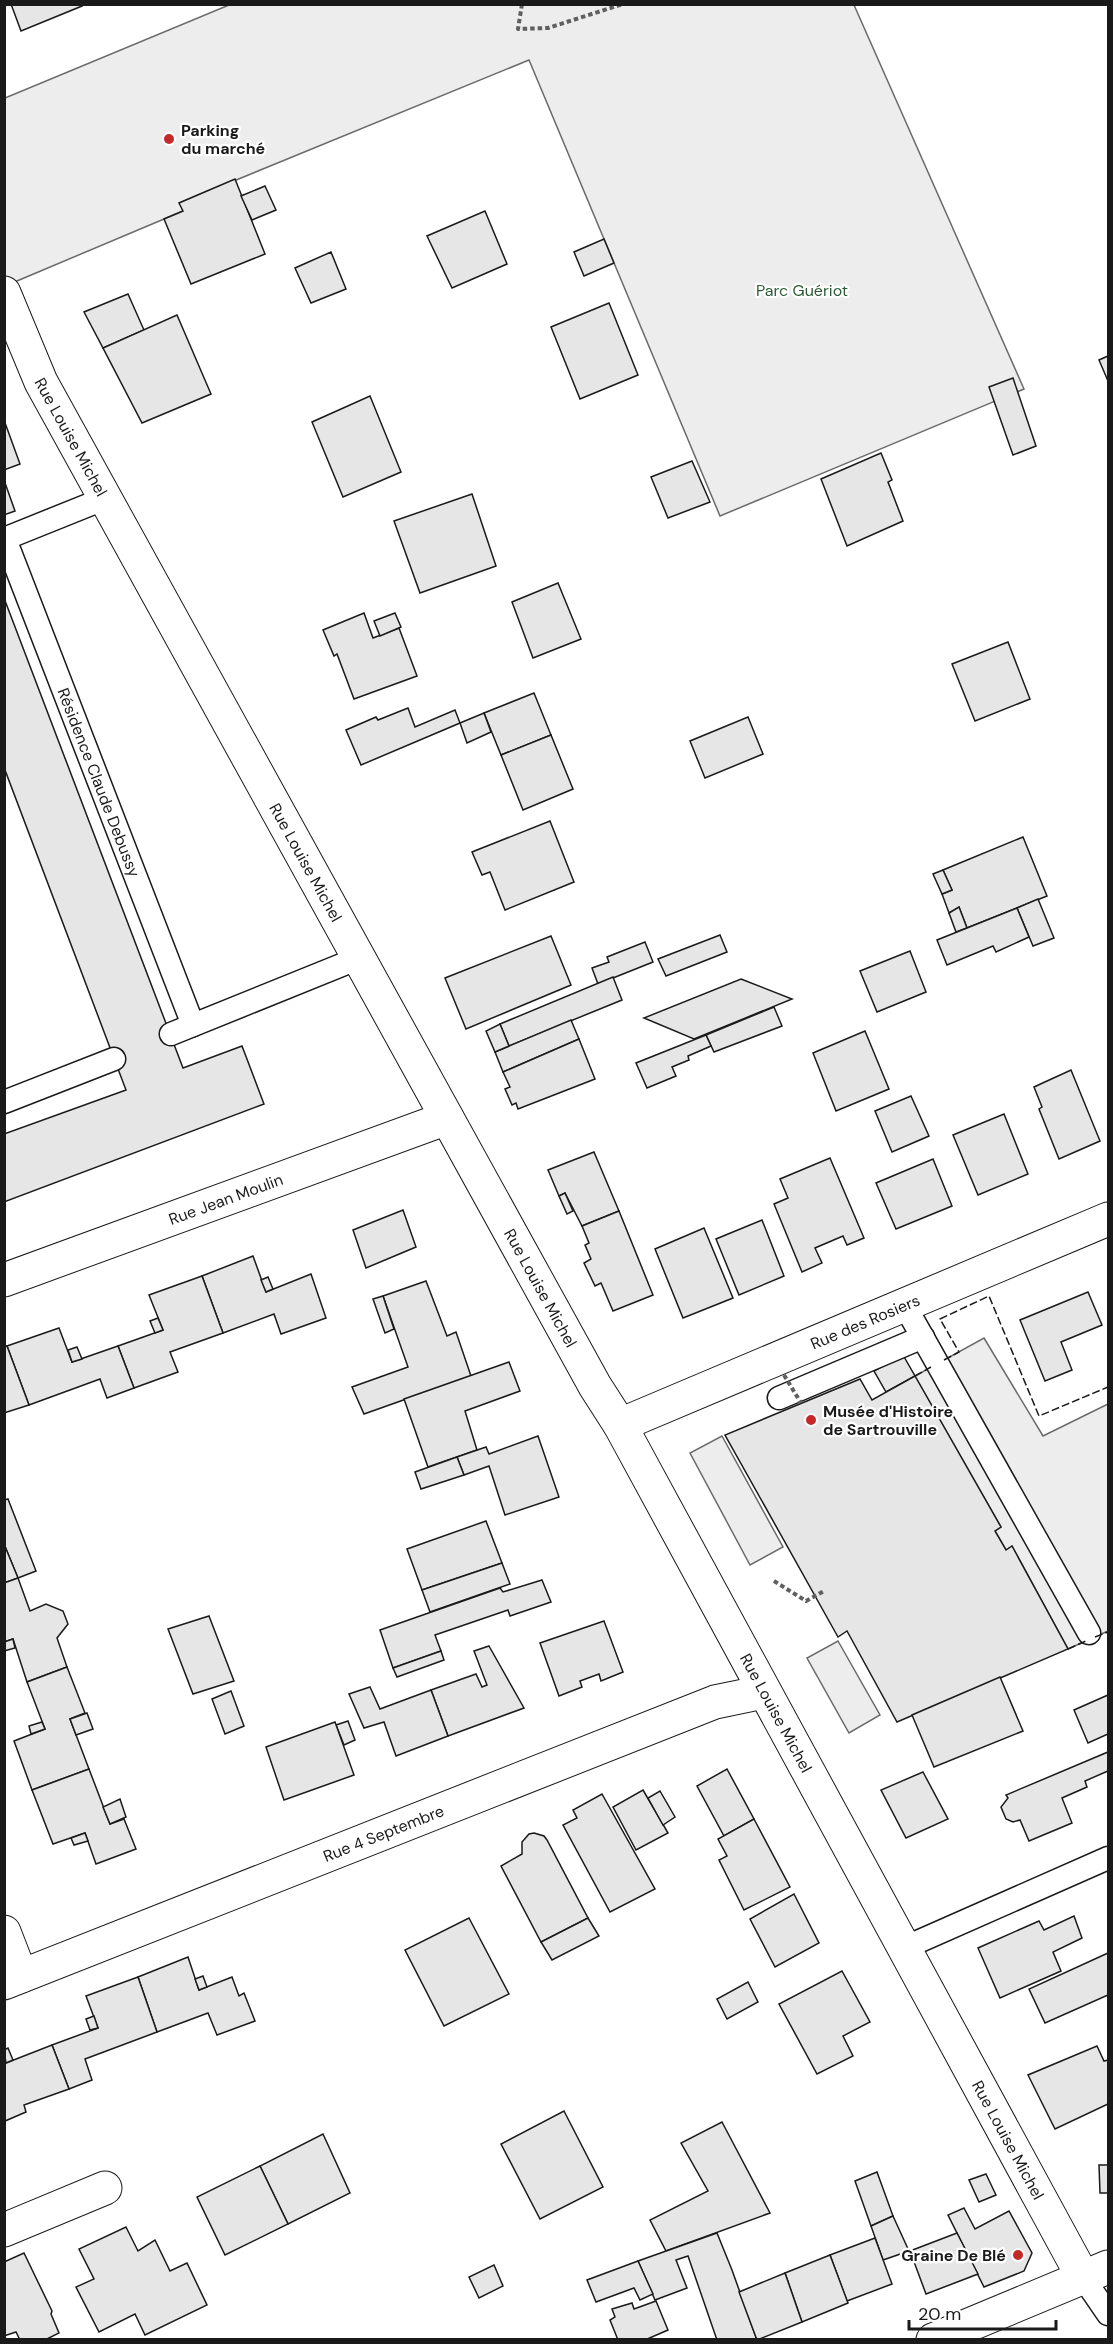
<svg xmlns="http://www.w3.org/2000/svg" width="1113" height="2344" viewBox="0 0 1113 2344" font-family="'DM Sans',sans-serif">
  <rect width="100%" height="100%" fill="#fff"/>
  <!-- built -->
  <g fill="#ededed" stroke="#6a6a6a" stroke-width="1.5">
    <polygon points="229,5 854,5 1024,389 720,516 529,60 180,203 183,211 5,286 5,98"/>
    <polygon points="984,1338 1043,1436 1108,1404 1108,1631 1068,1649 1012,1546 1006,1550 995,1531 1001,1527 915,1376"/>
    <polygon points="722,1436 783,1547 750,1565 690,1453"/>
    <polygon points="838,1641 880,1715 849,1733 807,1658"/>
  </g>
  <!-- building -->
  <g fill="#e6e6e6" stroke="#1a1a1a" stroke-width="1.5">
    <polygon points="11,4 81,4 82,6 21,31"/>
    <polygon points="235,179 265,254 191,284 164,219 183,211 179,203"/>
    <polygon points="265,186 276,210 252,220 241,196"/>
    <polygon points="485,211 507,264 452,288 427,236"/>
    <polygon points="604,239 614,263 584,276 574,252"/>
    <polygon points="331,252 346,289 311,303 295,268"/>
    <polygon points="128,294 144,330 103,348 84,312"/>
    <polygon points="609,303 638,375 580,399 551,327"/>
    <polygon points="177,315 211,394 142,423 103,348"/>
    <polygon points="1108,356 1108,381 1099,360"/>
    <polygon points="1013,378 1036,446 1013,455 989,387"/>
    <polygon points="370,396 401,472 343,497 312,422"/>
    <polygon points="4,420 20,464 4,470"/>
    <polygon points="881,453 892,480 888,482 903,521 847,546 821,479"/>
    <polygon points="692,461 710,502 668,518 651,477"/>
    <polygon points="4,480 15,511 4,515"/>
    <polygon points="472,494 496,566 420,593 394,521"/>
    <polygon points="558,583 581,639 533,658 512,602"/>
    <polygon points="4,598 183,1068 242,1046 264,1104 4,1202 4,1134 126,1090 5,770"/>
    <polygon points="364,613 373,638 399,628 417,676 354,699 337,654 334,656 323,630"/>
    <polygon points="395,613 401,627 380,636 374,621"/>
    <polygon points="1008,642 1030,699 975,721 952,664"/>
    <polygon points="534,693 551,735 501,755 484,713"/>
    <polygon points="408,708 415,727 455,710 460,723 361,765 346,730 376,717 378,720"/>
    <polygon points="484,713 491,732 467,743 460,723"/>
    <polygon points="748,717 763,754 705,778 690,741"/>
    <polygon points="551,735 573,789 523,810 501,755"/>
    <polygon points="550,821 574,882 505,910 490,872 482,875 472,852"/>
    <polygon points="1023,837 1047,896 967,928 959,907 949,913 942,894 952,890 943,870"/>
    <polygon points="943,870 952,890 942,894 933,874"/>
    <polygon points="1038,899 1054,938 1033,946 1017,908"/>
    <polygon points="959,907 967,928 956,932 949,913"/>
    <polygon points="1017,908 1029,937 996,952 993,946 947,965 937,940"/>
    <polygon points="720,935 727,952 666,976 658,959"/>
    <polygon points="551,936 571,985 466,1029 445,978"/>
    <polygon points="645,942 653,962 598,984 592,968 609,962 607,957"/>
    <polygon points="910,951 926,992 877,1012 860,971"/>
    <polygon points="613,977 622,1000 509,1046 500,1024"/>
    <polygon points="741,979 792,999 694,1039 644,1018"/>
    <polygon points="774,1007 782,1026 714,1052 706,1035"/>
    <polygon points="571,1020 579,1039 503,1072 495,1052"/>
    <polygon points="500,1024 509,1046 495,1052 486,1031"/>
    <polygon points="865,1031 889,1089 836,1111 813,1053"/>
    <polygon points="706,1035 711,1046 688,1056 689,1060 672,1067 676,1076 647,1088 636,1063"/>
    <polygon points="579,1039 595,1079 518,1109 516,1103 512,1105 505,1089 510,1087 503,1072"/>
    <polygon points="1071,1070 1100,1141 1059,1159 1039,1109 1042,1107 1034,1087"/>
    <polygon points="911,1096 929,1136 892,1152 875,1111"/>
    <polygon points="1004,1114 1028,1174 978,1195 953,1135"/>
    <polygon points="594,1152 619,1211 582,1226 565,1193 559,1196 548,1170"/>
    <polygon points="830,1158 864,1238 847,1245 843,1236 815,1248 822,1263 802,1272 774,1204 788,1198 780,1179"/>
    <polygon points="933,1159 952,1206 896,1229 876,1183"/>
    <polygon points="565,1193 573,1211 567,1214 559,1196"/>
    <polygon points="403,1210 416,1247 366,1268 353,1230"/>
    <polygon points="619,1211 653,1295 613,1311 601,1283 595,1286 584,1263 591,1259 585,1245 589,1243 582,1226"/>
    <polygon points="762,1220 784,1276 739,1295 716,1239"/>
    <polygon points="704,1228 733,1298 683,1318 655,1249"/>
    <polygon points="253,1256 266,1292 311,1274 326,1318 281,1334 274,1314 223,1333 202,1276"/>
    <polygon points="202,1276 223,1333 170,1352 178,1372 134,1388 118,1346 163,1330 149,1295"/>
    <polygon points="268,1277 273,1289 266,1292 261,1280"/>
    <polygon points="426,1281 447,1336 456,1332 471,1376 364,1414 352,1387 408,1367 383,1296"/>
    <polygon points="1088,1292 1102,1325 1061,1342 1072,1370 1045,1381 1020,1320"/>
    <polygon points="383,1296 394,1329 385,1333 373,1299"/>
    <polygon points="158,1318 163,1330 155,1333 150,1321"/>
    <polygon points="59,1328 72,1362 118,1346 134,1388 107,1398 100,1379 29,1405 7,1346"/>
    <polygon points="7,1346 29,1405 4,1413 4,1347"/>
    <polygon points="77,1347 82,1359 72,1362 68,1350"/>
    <polygon points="903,1355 915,1376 886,1392 874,1371"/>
    <polygon points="509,1362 520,1391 465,1411 477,1450 428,1467 404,1399"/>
    <polygon points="915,1376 1001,1527 995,1531 1006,1550 1012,1546 1068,1649 897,1722 847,1631 838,1637 725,1435 860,1379 872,1400"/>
    <polygon points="538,1436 559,1497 505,1515 489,1466 464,1475 457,1457 486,1447 489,1454"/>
    <polygon points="457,1457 464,1475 421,1489 415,1472"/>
    <polygon points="8,1499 36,1571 18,1578 4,1544 4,1500"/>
    <polygon points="486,1521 502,1563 422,1590 407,1549"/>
    <polygon points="4,1544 18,1578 4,1583"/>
    <polygon points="502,1563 510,1584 430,1612 422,1590"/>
    <polygon points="18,1578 30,1611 46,1604 63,1611 68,1624 57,1638 67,1667 27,1682 13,1639 4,1642 4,1583"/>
    <polygon points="542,1580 551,1602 510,1616 508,1610 435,1635 441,1651 393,1668 380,1630 500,1588 503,1592"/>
    <polygon points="209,1616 234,1681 193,1694 168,1629"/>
    <polygon points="604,1621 623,1672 601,1681 599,1674 580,1681 582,1687 559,1696 540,1643"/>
    <polygon points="13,1639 15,1648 4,1651 4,1642"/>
    <polygon points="489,1646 524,1708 448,1736 431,1690 476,1674 482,1687 487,1685 474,1651"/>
    <polygon points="441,1651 444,1660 397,1677 393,1668"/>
    <polygon points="67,1667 85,1713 70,1719 89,1769 32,1790 14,1741 45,1729 27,1682"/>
    <polygon points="1000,1677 1023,1731 934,1767 912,1715"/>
    <polygon points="370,1687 380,1709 431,1690 448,1736 396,1756 384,1722 364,1728 349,1694"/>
    <polygon points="231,1691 244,1726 225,1734 212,1699"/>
    <polygon points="1108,1695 1108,1734 1088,1743 1074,1710"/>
    <polygon points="87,1713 93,1729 76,1735 70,1719"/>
    <polygon points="348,1721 355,1740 344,1745 336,1725"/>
    <polygon points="42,1722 45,1729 31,1734 29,1726"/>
    <polygon points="335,1722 354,1775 284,1800 266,1747"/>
    <polygon points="1108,1752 1108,1771 1085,1781 1087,1787 1062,1798 1072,1823 1029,1841 1020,1820 1013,1822 1006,1819 1001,1807 1008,1798 1006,1795"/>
    <polygon points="89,1769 110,1824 124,1819 136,1849 96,1864 85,1833 53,1844 32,1790"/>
    <polygon points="727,1769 754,1819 724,1836 697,1786"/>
    <polygon points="923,1772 948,1819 906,1838 881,1790"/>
    <polygon points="643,1790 668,1833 636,1850 613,1807"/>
    <polygon points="660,1791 675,1817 663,1825 648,1798"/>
    <polygon points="602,1794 655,1889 610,1912 563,1825 577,1818 573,1810"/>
    <polygon points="120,1799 126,1817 110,1824 103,1807"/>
    <polygon points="754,1819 790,1887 744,1910 719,1860 727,1856 718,1839"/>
    <polygon points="85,1833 88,1841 74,1845 71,1838"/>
    <polygon points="534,1833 544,1836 547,1840 588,1918 541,1942 501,1866 522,1854 522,1842 529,1834"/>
    <polygon points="794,1894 819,1943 775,1967 750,1919"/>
    <polygon points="1074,1916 1082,1938 1053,1952 1061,1971 1000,1998 978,1948 1039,1921 1044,1930"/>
    <polygon points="469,1918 509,1994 444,2026 405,1950"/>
    <polygon points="588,1918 599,1936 552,1960 541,1942"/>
    <polygon points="1108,1953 1108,1995 1045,2023 1029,1989"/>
    <polygon points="188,1957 199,1990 232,1977 239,1996 244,1993 255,2021 217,2035 208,2013 157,2032 138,1977"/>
    <polygon points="842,1971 870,2022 843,2036 853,2056 817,2074 779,2004"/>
    <polygon points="203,1976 207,1987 199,1990 195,1979"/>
    <polygon points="138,1977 157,2032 85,2059 92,2080 69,2089 52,2045 98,2028 86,1996"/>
    <polygon points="748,1982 758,2002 727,2019 717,1999"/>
    <polygon points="94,2016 98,2028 90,2030 86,2019"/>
    <polygon points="52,2045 69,2089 24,2105 26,2112 5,2121 4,2058 6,2063"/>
    <polygon points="1097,2046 1104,2061 1108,2060 1108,2104 1055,2129 1028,2075"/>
    <polygon points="8,2048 13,2060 6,2063 4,2050"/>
    <polygon points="564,2111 603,2187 540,2219 501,2144"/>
    <polygon points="722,2122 770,2213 666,2251 650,2220 708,2191 681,2143"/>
    <polygon points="323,2134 350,2193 288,2224 260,2166"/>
    <polygon points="1099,2165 1108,2165 1108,2193 1100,2193"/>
    <polygon points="260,2166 288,2224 225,2255 197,2197"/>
    <polygon points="877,2172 893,2216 871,2226 855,2181"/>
    <polygon points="986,2174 996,2195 979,2202 969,2180"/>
    <polygon points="964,2208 975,2229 1009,2211 1032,2253 1024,2271 984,2287 948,2215"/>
    <polygon points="893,2216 909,2251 883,2260 871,2226"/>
    <polygon points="126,2227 138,2251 155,2240 170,2271 187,2263 207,2305 145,2335 135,2314 99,2332 76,2287 94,2279 79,2249"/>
    <polygon points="717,2233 732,2270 757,2340 717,2340 688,2256 676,2260 687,2288 655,2300 638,2261"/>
    <polygon points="957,2233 978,2274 926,2294 910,2251"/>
    <polygon points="875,2238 892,2284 847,2301 830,2255"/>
    <polygon points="24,2253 52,2311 51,2314 59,2333 45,2340 20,2340 16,2332 4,2336 4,2262"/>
    <polygon points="830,2255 848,2303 802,2322 785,2273"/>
    <polygon points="638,2261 653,2294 640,2300 634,2288 596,2302 587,2280"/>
    <polygon points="494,2265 503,2286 479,2298 469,2277"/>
    <polygon points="785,2273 802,2322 757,2340 739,2292"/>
    <polygon points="656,2301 668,2330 645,2340 618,2340 610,2320 615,2317 612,2309 632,2303 634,2309"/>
  </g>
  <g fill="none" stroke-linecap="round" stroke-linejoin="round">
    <!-- lane casing -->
    <g stroke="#1a1a1a" stroke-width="25">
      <g id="lane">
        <polyline points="4,539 106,498"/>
        <path id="s1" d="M5 539 193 1025"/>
        <polyline points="171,1034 359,958"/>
        <polyline points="4,1102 114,1059"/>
        <polyline points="905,1306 1089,1633"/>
        <polyline points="779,1398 923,1337"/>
        <polyline points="904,1948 1108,1858"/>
        <polyline points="1084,2279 1108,2314"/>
      </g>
    </g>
    <!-- street casing -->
    <g stroke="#1a1a1a" stroke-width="35">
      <g id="street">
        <path id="s2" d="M4 293 41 382 595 1386 620 1425 1084 2279"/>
        <path id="s3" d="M4 1280 447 1118"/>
        <path id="s4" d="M620 1425 1108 1219"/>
        <polyline points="4,1932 21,1976"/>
        <path id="s5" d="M4 1983 715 1702 764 1692"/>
        <polyline points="4,2230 105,2188"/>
      </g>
    </g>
    <!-- secondary casing -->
    <g stroke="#1a1a1a" stroke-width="35">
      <polyline id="secondary" points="933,2340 1108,2267"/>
    </g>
    <!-- path -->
    <g stroke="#5f5f5f" stroke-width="4" stroke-dasharray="4.5 3" stroke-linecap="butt">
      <polyline points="522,4 518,29 548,28 623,4"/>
      <polyline points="774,1581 806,1601 824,1591"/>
    </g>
    <!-- lane -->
    <use href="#lane" stroke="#fff" stroke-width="22"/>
    <!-- street -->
    <use href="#street" stroke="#fff" stroke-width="33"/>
    <!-- secondary -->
    <use href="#secondary" stroke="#fff" stroke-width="33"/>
    <!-- path-bridge -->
    <polyline stroke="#5f5f5f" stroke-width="4" stroke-dasharray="4.5 3" stroke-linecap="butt" points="784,1375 801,1403"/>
    <!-- fence -->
    <g stroke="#1a1a1a" stroke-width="1.5" stroke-dasharray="8 3" stroke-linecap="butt">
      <polyline points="944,1360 959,1352 940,1319 989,1296 1039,1416 1108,1387"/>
      <polyline points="915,1376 931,1367"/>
      <polyline points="1095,1637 1108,1632"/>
      <polyline points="1068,1649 1086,1641"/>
    </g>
  </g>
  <!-- markers -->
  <g fill="#c62828" stroke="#fff" stroke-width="2">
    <circle cx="169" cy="139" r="6"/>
    <circle cx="811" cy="1420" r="6"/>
    <circle cx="1018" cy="2255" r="6"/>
  </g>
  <g text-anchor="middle" stroke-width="4.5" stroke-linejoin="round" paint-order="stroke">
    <!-- poi labels -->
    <g font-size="16" font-weight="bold" fill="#1a1a1a" stroke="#fff" text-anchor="start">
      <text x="181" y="136">Parking<tspan x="181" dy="18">du marché</tspan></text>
      <text x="823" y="1417">Musée d'Histoire<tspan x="823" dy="18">de Sartrouville</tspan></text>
      <text x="1006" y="2261" text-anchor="end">Graine De Blé</text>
    </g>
    <!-- park labels -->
    <g font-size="16" fill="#2b5a34" stroke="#fff">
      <text x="802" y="296">Parc Guériot</text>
    </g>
    <!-- street labels -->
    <g font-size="16" fill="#1a1a1a" stroke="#fff">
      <text dy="6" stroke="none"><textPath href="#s2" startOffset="159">Rue Louise Michel</textPath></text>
      <text dy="6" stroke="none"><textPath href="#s1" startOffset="261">Résidence Claude Debussy</textPath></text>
      <text dy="6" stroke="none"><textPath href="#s2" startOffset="645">Rue Louise Michel</textPath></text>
      <text dy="6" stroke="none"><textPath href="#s3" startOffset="236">Rue Jean Moulin</textPath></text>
      <text dy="6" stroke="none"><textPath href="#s2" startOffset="1131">Rue Louise Michel</textPath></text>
      <text dy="6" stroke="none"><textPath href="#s4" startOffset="266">Rue des Rosiers</textPath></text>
      <text dy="6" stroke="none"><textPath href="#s2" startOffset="1617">Rue Louise Michel</textPath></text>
      <text dy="6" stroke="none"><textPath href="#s5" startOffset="408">Rue 4 Septembre</textPath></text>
      <text dy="6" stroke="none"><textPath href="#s2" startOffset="2103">Rue Louise Michel</textPath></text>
    </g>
  </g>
  <!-- border -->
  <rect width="1113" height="2344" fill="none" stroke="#1a1a1a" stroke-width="12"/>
  <!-- scale -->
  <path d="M909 2320v9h147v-9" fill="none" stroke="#1a1a1a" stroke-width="3"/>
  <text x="918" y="2320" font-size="18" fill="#1a1a1a" stroke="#ffffff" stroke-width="4.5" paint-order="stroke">20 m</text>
</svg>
